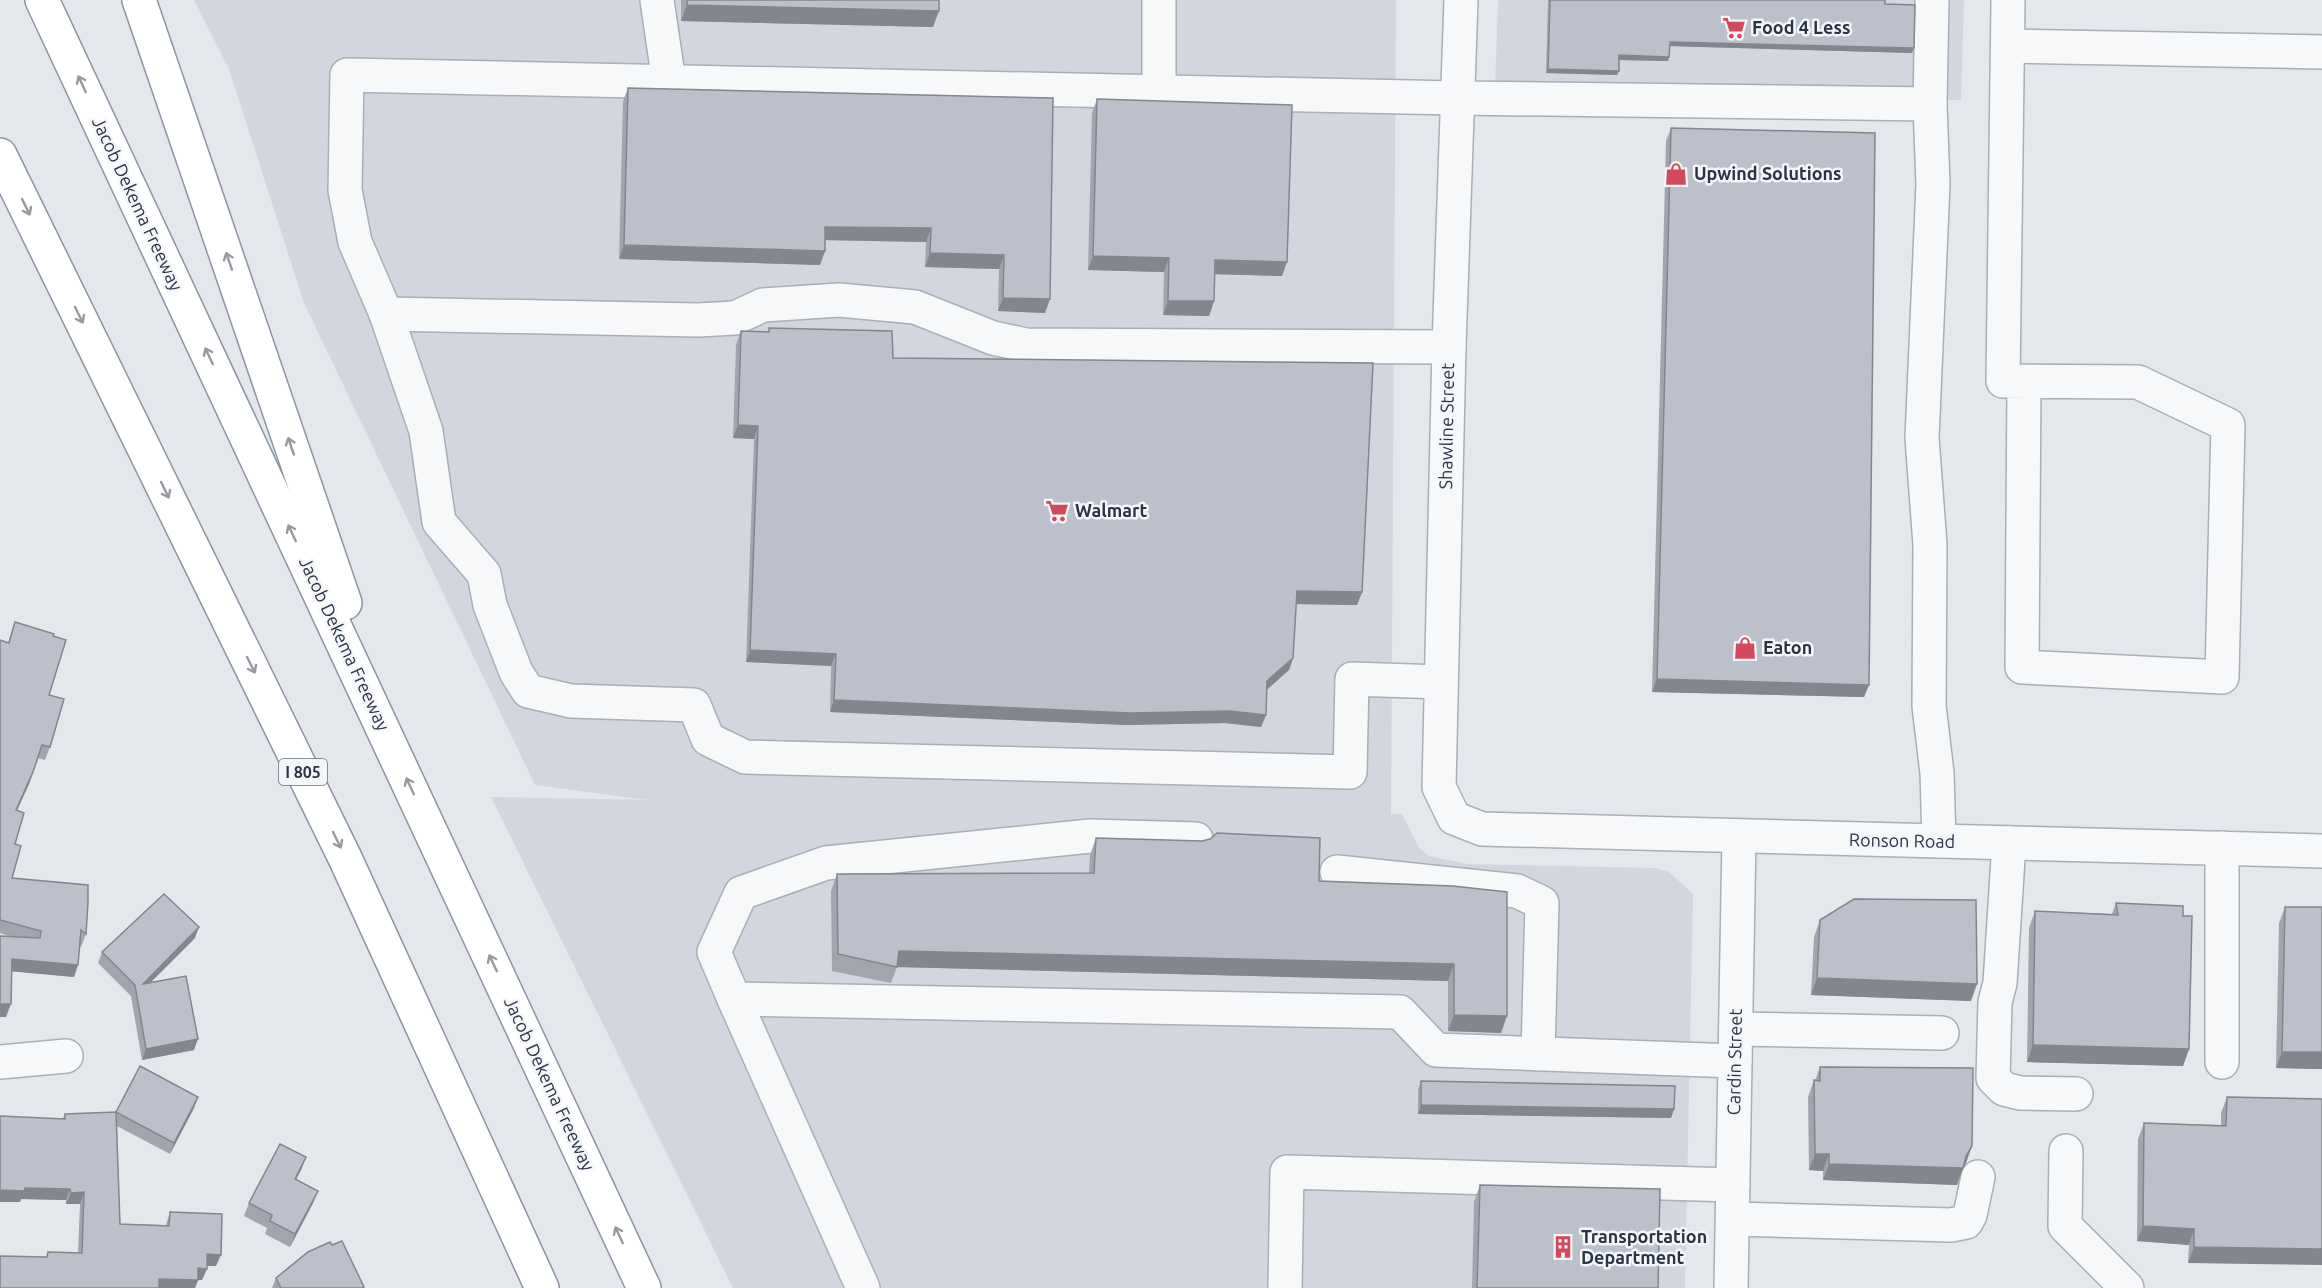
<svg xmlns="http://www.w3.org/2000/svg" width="2322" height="1288" viewBox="0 0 2322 1288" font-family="Ubuntu,sans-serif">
  <rect width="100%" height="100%" fill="#e4e7ec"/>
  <!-- built -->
  <g fill="#d2d6de">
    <polygon points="194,0 1396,0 1391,814 1402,814 1419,848 1429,856 1467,864 1655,868 1669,872 1693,894 1685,1288 733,1288 491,797 648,800 535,785 304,303 229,69"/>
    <polygon points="1498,0 1964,0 1961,100 1495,90"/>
  </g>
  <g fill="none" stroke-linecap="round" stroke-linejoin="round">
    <!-- minor casing -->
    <g stroke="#a9aeb7" stroke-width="36">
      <g id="minor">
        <polyline points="657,0 669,82"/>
        <polyline points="1461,0 1449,347 1439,787 1454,818 1482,829 2322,851"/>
        <polyline points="1932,0 1930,104 1933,184 1922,438 1930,545 1929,706 1937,773 1939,841"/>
        <polyline points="2008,0 2003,381 2138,382 2228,425 2222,677 2022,667 2024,381"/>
        <polyline points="2008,46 2322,52"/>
        <polyline points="1159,92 1159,0"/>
        <polyline points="386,314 698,320 735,318 763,305 839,300 915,307 993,338 1026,345 1449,347"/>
        <polyline points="1441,682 1352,679 1350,772 745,757 708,739 694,705 571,701 528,691 516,672 490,605 484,574 439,522 426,431 386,314 355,242 345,190 347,75 1457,98 1930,104"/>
        <polyline points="1196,839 1090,836 826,863 741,893 714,952 734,999 1400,1012 1436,1050 1735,1061"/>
        <polyline points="2009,843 2000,983 1995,1002 1993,1078 2004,1089 2020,1093 2076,1094"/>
        <polyline points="1337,872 1517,891 1542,903 1538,1054"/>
        <polyline points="734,999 863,1288"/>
        <polyline points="1736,1029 1942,1033"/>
        <polyline points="0,1062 66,1056"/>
        <polyline points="2222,1062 2222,848"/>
        <polyline points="2066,1151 2065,1226 2127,1288"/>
        <polyline points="1733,1219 1951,1225 1966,1222 1970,1215 1978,1177"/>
        <polyline points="1285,1288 1287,1172 1733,1185"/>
        <polyline points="1731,1288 1739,837"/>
      </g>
    </g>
    <!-- highway casing -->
    <g stroke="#8b94a3" stroke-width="36">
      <g id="highway">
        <polyline points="42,0 644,1288"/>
        <polyline points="139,0 345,603"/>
        <polyline points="0,155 345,858 542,1288"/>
      </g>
    </g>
    <!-- minor -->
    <use href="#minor" stroke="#f7f8fa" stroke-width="33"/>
    <!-- highway -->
    <use href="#highway" stroke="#fff" stroke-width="33"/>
  </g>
  <!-- wall -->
  <g fill="#a1a5ae">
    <polygon points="681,0 939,0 933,27 681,21"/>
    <polygon points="1548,0 1885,0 1885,4 1912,53 1670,46 1669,57 1668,61 1619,60 1617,75 1546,73"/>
    <polygon points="628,88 1053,98 1045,313 998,311 999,269 925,267 926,242 825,240 825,251 820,265 619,259 623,101"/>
    <polygon points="1097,99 1282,276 1215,274 1214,301 1209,316 1163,315 1164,272 1088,270 1092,113"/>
    <polygon points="1671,128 1869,685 1864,697 1652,692 1666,141"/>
    <polygon points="769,328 893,358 1362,592 1357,605 1296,604 1293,658 1289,670 1266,690 1266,715 1261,727 1225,723 1126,725 830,712 831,666 746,662 754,439 733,438 736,344 741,331 768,332"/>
    <polygon points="15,622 53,636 49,695 50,747 45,760 38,758 29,784 17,811 12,878 88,885 86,934 81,947 80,946 74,977 12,971 6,1017 11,937 0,933 0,640 8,643"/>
    <polygon points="1096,838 1319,881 1453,886 1501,1033 1448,1031 1448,981 897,967 891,983 832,971 831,891 837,874 1089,873 1090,855"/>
    <polygon points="2116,903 2189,1049 2183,1066 2027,1062 2029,928 2035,911 2112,914"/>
    <polygon points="2285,907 2322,907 2322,1069 2276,1068 2279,923"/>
    <polygon points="1820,920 1971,1001 1811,995 1814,937"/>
    <polygon points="195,938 151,982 194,1050 142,1060 131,996 98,963 102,952"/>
    <polygon points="1820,1067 1972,1146 1957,1185 1823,1180 1823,1171 1809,1170 1808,1097 1814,1080 1815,1081"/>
    <polygon points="1421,1081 1674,1109 1671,1118 1418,1114 1418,1090"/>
    <polygon points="2227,1097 2322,1099 2188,1263 2189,1245 2137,1241 2138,1139 2144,1123 2221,1125 2221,1113"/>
    <polygon points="194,1108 170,1154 117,1126 120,1224 166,1225 170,1212 216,1266 207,1266 202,1280 198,1280 195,1288 0,1288 46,1257 48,1252 78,1253 80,1204 66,1204 66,1200 21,1199 20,1202 0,1202 63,1118 65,1114"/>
    <polygon points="306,1157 301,1170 296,1179 313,1203 290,1247 265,1234 267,1228 244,1216 249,1203"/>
    <polygon points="1480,1185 1658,1288 1472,1288 1474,1202"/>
    <polygon points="332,1245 364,1287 363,1288 272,1288 276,1278"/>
  </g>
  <!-- shaded-wall -->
  <g fill="#83868d">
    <polygon points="687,5 939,11 933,27 681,21"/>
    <polygon points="1670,42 1914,48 1912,53 1668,46"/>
    <polygon points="1619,55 1669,57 1668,61 1618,60"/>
    <polygon points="1548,69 1619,71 1617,75 1546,73"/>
    <polygon points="825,227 931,228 926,242 820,240"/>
    <polygon points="624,245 825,251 820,265 619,259"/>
    <polygon points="930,253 1004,255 999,269 925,267"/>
    <polygon points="1093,256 1169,258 1164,272 1088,270"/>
    <polygon points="1215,260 1287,262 1282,276 1210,274"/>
    <polygon points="1003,298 1050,299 1045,313 998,311"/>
    <polygon points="1168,301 1214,301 1209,316 1163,315"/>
    <polygon points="738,425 758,426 754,439 733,438"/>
    <polygon points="1297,591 1362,592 1357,605 1292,604"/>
    <polygon points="750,650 836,654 831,666 746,662"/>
    <polygon points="1293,658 1289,670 1262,694 1267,681"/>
    <polygon points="1657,679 1869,685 1864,697 1652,692"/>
    <polygon points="834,700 1229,711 1266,715 1261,727 1225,723 1126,725 830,712"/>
    <polygon points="33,772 29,784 11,823 16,810"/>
    <polygon points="199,927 195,938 139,994 143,984"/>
    <polygon points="899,951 1454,964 1448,981 897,967"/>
    <polygon points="12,959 78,965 74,977 8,971"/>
    <polygon points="1817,978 1977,984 1971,1001 1811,995"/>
    <polygon points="0,1004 11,1004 6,1017 0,1017"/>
    <polygon points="1454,1015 1507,1016 1501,1033 1448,1031"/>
    <polygon points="198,1039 194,1050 142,1060 146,1049"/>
    <polygon points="2033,1045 2189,1049 2183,1066 2027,1062"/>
    <polygon points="2282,1052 2322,1052 2322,1069 2276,1068"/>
    <polygon points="198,1097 194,1108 170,1154 174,1143"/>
    <polygon points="1421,1105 1674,1109 1671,1118 1418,1114"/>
    <polygon points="1972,1146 1966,1163 1963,1168 1957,1185 1823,1180 1829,1164 1966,1156"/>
    <polygon points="1815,1154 1829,1154 1823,1171 1809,1170"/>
    <polygon points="306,1157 301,1170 290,1191 295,1179"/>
    <polygon points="25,1188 70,1189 66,1200 21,1199 20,1202 0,1202 0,1190"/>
    <polygon points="318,1191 313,1203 290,1247 295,1234"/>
    <polygon points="84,1192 80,1204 66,1204 71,1193"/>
    <polygon points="2143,1226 2194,1229 2189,1245 2137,1241"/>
    <polygon points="2194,1247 2322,1249 2322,1265 2188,1263"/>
    <polygon points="207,1254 221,1255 216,1266 203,1266"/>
    <polygon points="198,1268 207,1269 202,1280 194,1280"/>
    <polygon points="159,1279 198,1280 195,1288 156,1288"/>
  </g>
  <!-- building -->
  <g fill="#bbc0ca" stroke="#83868d" stroke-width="1.5">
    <polygon points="687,0 939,0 939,11 687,5"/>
    <polygon points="1550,0 1885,0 1885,4 1915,5 1914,48 1670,42 1669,57 1619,55 1619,71 1548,69"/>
    <polygon points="628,88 1053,98 1050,299 1003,298 1004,255 930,253 931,228 825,227 825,251 624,245"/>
    <polygon points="1097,99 1292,105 1287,262 1215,260 1214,301 1168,301 1169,258 1093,256"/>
    <polygon points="1671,128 1875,133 1869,685 1657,679"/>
    <polygon points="769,328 892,331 893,358 1373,363 1362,592 1297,591 1293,658 1267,681 1266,715 1229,711 1131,713 834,700 836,654 750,650 758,426 738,425 741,331 769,332"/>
    <polygon points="15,622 54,634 53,636 66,640 49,695 64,699 50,747 42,745 33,772 16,810 24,813 15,844 21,846 12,878 88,885 88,903 86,934 81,930 78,965 12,959 11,1004 0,1004 0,936 40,938 41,931 0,920 0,640 9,643"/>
    <polygon points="1217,833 1320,838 1319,881 1453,886 1507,892 1507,1016 1454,1015 1454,964 899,951 897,967 838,954 837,874 1094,873 1096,838 1202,841 1210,839"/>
    <polygon points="164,894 199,927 143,984 186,976 198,1039 146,1049 135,985 102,952"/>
    <polygon points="1854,899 1976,900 1977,984 1817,978 1820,920"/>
    <polygon points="2116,903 2183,906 2183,916 2192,916 2189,1049 2033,1045 2035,911 2118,915"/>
    <polygon points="2285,907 2322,907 2322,1052 2282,1052"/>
    <polygon points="140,1066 198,1097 174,1143 116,1112 120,1224 169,1226 170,1212 222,1214 221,1255 207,1254 207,1269 198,1268 198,1280 159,1279 159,1288 0,1288 0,1256 47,1257 48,1252 82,1253 84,1192 71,1193 70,1189 25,1188 24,1191 0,1190 0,1116 65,1119 65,1114 116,1112"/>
    <polygon points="1820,1067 1973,1068 1972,1146 1966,1156 1963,1168 1829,1164 1829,1154 1815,1154 1814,1080 1820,1081"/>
    <polygon points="1421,1081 1675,1086 1674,1109 1421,1105"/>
    <polygon points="2227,1097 2322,1099 2322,1249 2194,1247 2194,1229 2143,1226 2144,1123 2226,1126"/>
    <polygon points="280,1144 306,1157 295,1179 318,1191 295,1234 270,1221 272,1215 249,1203"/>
    <polygon points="1480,1185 1660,1189 1658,1288 1477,1288"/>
    <polygon points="342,1241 364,1287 362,1288 281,1288 276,1278 308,1252 330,1242 332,1245"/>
  </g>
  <!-- one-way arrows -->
  <defs><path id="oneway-shaft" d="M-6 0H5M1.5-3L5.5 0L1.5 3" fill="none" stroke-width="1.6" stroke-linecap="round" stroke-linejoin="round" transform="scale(1.5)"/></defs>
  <g stroke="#959aa2">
    <use href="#oneway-shaft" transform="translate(82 84) rotate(-115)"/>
    <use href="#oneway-shaft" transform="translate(26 207) rotate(64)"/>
    <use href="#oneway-shaft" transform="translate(229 261) rotate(-109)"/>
    <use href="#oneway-shaft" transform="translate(79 315) rotate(64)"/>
    <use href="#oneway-shaft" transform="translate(209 356) rotate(-115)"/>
    <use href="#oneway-shaft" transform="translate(291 446) rotate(-109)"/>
    <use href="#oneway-shaft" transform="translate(165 490) rotate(64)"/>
    <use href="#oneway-shaft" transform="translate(292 533) rotate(-115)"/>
    <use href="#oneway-shaft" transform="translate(251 665) rotate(64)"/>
    <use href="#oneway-shaft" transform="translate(410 786) rotate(-115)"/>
    <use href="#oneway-shaft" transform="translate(337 840) rotate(64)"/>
    <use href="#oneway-shaft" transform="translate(493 963) rotate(-115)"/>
    <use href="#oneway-shaft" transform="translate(619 1235) rotate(-115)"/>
  </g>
  <!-- icons -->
  <defs>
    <g id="supermarket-bare" transform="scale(1.8)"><path d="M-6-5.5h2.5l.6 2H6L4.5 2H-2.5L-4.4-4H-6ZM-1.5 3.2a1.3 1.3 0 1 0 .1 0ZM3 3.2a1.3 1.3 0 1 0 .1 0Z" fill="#d1495b" stroke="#f4f6f9" stroke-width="2.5" paint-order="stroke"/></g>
    <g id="shop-bare" transform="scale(1.8)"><path d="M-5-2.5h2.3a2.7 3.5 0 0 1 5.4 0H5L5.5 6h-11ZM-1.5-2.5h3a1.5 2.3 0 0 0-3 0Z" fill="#d1495b" stroke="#f4f6f9" stroke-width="2.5" paint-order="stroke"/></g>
    <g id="building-bare" transform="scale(1.8)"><path d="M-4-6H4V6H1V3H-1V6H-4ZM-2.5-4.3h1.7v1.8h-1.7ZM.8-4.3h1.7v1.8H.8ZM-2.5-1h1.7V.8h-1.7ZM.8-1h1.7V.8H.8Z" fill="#d1495b" stroke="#f4f6f9" stroke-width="2.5" paint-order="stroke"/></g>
  </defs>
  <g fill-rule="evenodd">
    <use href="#supermarket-bare" x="1734" y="28"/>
    <use href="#shop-bare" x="1676" y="174"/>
    <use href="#supermarket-bare" x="1057" y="511"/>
    <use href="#shop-bare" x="1745" y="648"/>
    <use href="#building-bare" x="1563" y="1247"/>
  </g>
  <g text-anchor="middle" stroke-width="5" stroke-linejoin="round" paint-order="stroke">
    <!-- shield labels -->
    <rect fill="#f4f6f9" stroke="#676e7b" stroke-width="1.5" x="279" y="759" width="48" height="26" rx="4.5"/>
    <g font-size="16" font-weight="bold" fill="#2b3445">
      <text x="303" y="778">I 805</text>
    </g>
    <!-- poi labels -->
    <g font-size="18" font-weight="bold" fill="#2b3445" stroke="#f4f6f9" text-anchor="start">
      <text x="1752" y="34">Food 4 Less</text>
      <text x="1694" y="180">Upwind Solutions</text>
      <text x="1075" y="517">Walmart</text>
      <text x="1763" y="654">Eaton</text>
      <text x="1581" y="1243">Transportation<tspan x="1581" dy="21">Department</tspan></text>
    </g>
    <!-- street labels -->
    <g font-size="18" fill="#2b3445" stroke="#f4f6f9">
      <text transform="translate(137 204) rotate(65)" y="6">Jacob Dekema Freeway</text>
      <text transform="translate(1447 426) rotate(-89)" y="6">Shawline Street</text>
      <text transform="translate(344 644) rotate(65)" y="6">Jacob Dekema Freeway</text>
      <text transform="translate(1902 841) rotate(1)" y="6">Ronson Road</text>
      <text transform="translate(1735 1062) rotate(-89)" y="6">Cardin Street</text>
      <text transform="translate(549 1084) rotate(65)" y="6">Jacob Dekema Freeway</text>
    </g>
  </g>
</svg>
